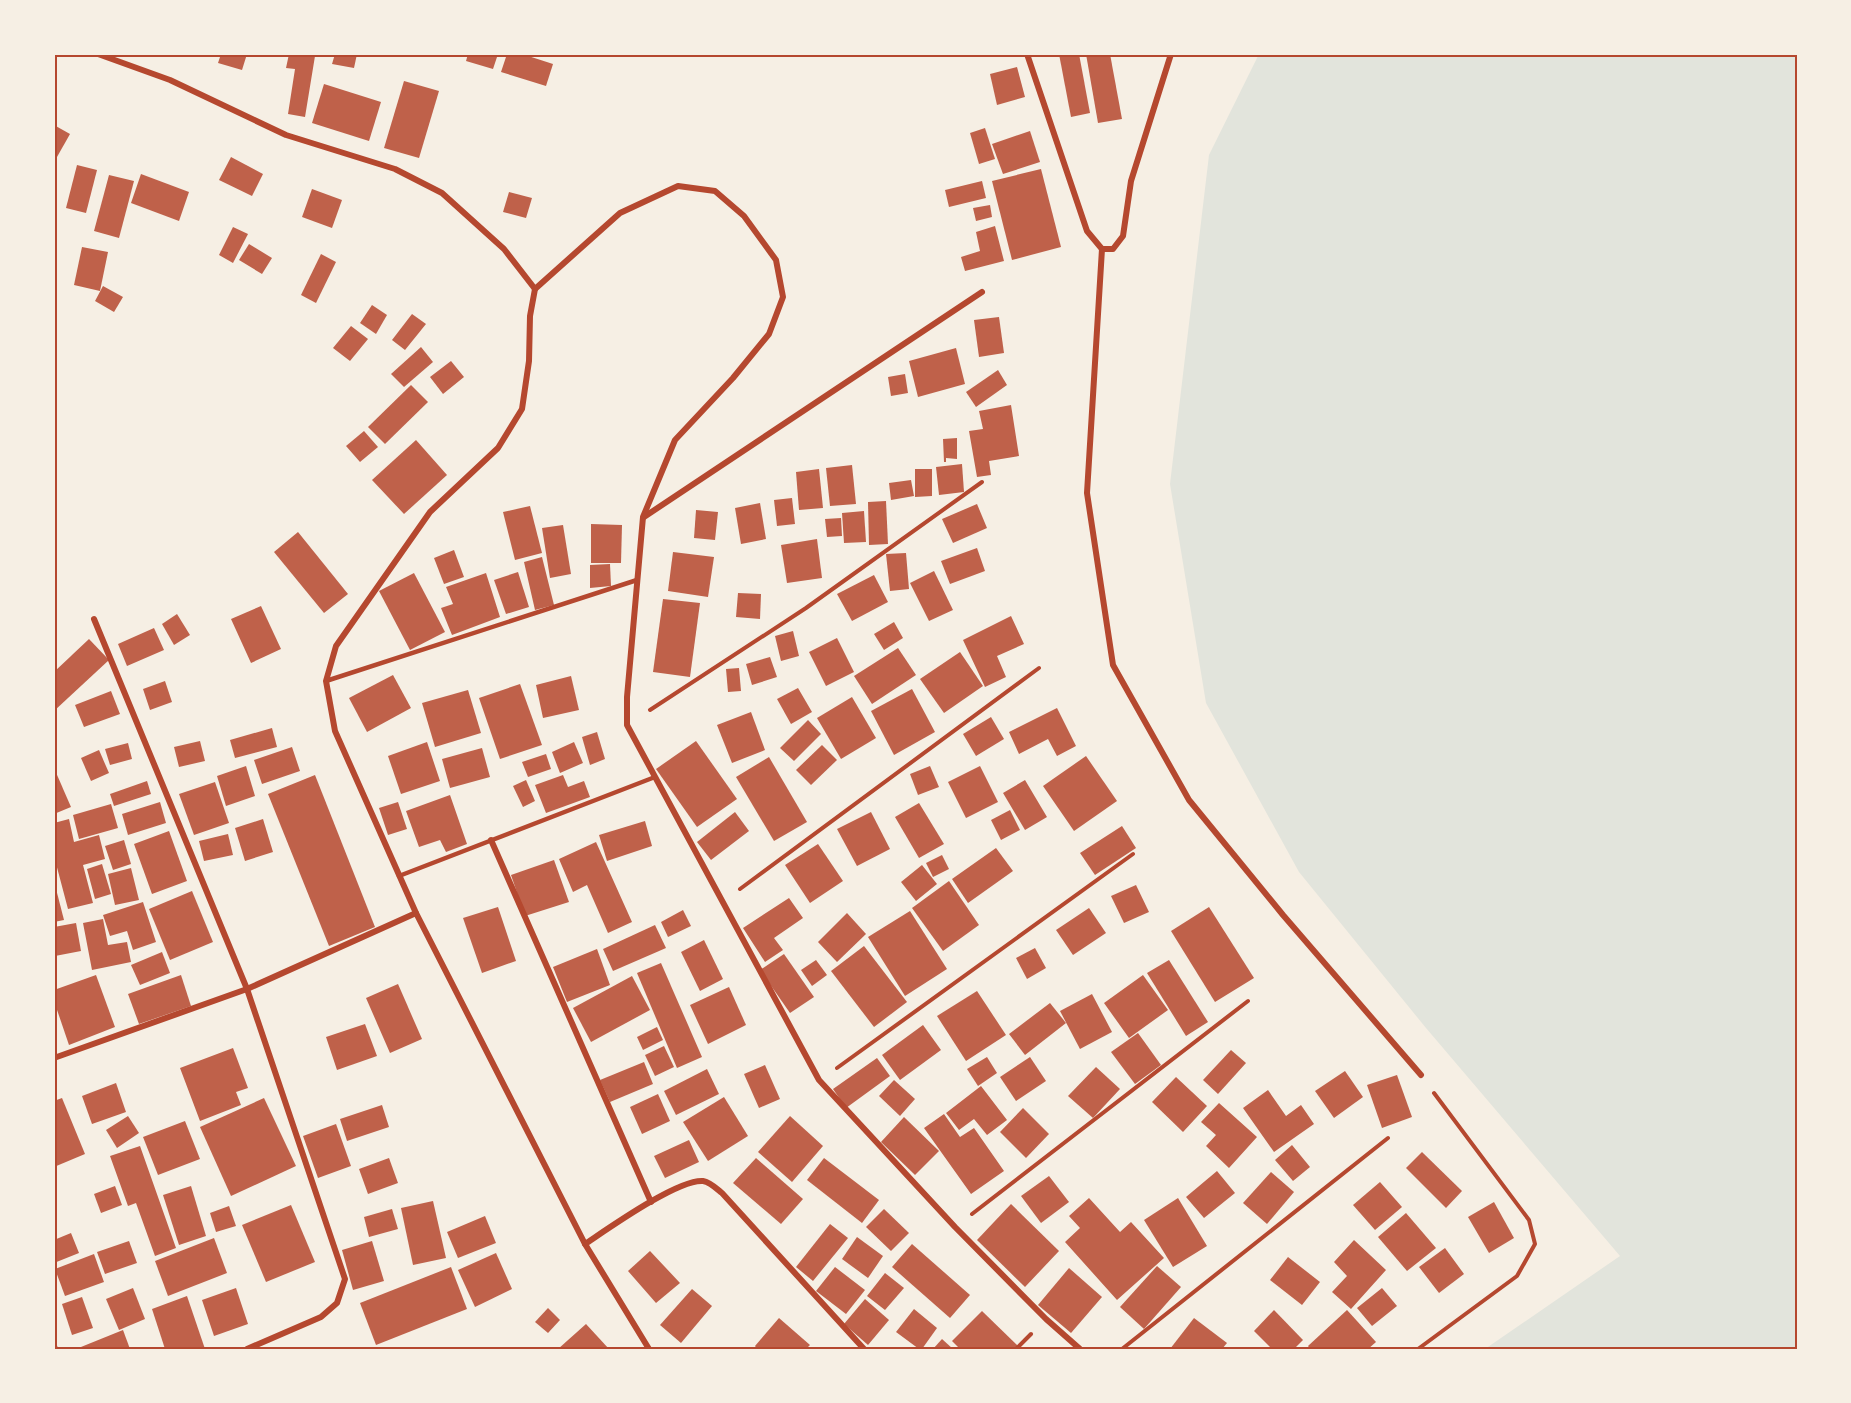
<svg xmlns="http://www.w3.org/2000/svg" width="1851" height="1403" viewBox="0 0 1851 1403" font-family="'Times New Roman',serif">
  <rect width="100%" height="100%" fill="#f6efe4"/>
  <!-- green -->
  <polygon fill="#e2e4dc" points="1259,54 1797,54 1797,1349 1485,1349 1620,1256 1426,1028 1299,872 1206,703 1170,484 1209,155"/>
  <!-- building -->
  <g fill="#bf614a">
    <polygon points="221,54 247,54 242,70 218,63"/>
    <polygon points="289,54 315,56 305,117 288,114 295,69 286,68"/>
    <polygon points="335,54 357,54 354,68 332,64"/>
    <polygon points="468,54 498,54 493,69 466,61"/>
    <polygon points="507,54 522,54 553,64 546,86 501,72"/>
    <polygon points="1059,54 1079,54 1090,113 1071,117"/>
    <polygon points="1086,54 1110,54 1122,119 1098,123"/>
    <polygon points="1017,67 1025,97 997,105 990,74"/>
    <polygon points="404,81 439,91 419,158 384,148"/>
    <polygon points="324,84 381,102 369,141 312,123"/>
    <polygon points="54,125 70,134 57,157 54,156"/>
    <polygon points="985,128 995,159 979,164 970,133"/>
    <polygon points="1030,131 1040,162 1003,174 992,144"/>
    <polygon points="231,157 263,174 252,196 219,180"/>
    <polygon points="77,165 97,170 86,213 66,208"/>
    <polygon points="1041,169 1061,247 1012,260 992,181"/>
    <polygon points="141,174 189,192 179,221 131,203"/>
    <polygon points="109,175 134,181 119,238 94,231"/>
    <polygon points="982,181 986,198 949,207 945,190"/>
    <polygon points="312,189 342,200 332,228 302,217"/>
    <polygon points="509,192 532,198 526,218 503,212"/>
    <polygon points="990,205 992,217 976,221 973,208"/>
    <polygon points="995,226 1004,261 965,271 961,257 980,251 976,232"/>
    <polygon points="233,227 248,234 233,263 219,255"/>
    <polygon points="249,244 272,258 262,274 239,260"/>
    <polygon points="82,247 108,252 100,291 74,285"/>
    <polygon points="321,254 336,262 316,303 301,295"/>
    <polygon points="103,286 123,297 114,312 95,301"/>
    <polygon points="372,305 387,315 376,334 360,323"/>
    <polygon points="412,314 426,324 405,350 392,340"/>
    <polygon points="999,317 1004,353 979,357 974,320"/>
    <polygon points="351,326 368,339 350,361 333,348"/>
    <polygon points="421,347 433,362 404,387 391,374"/>
    <polygon points="956,348 965,384 918,397 909,361"/>
    <polygon points="451,361 464,377 443,394 430,377"/>
    <polygon points="998,370 1007,385 976,407 966,392"/>
    <polygon points="905,374 908,393 891,396 888,377"/>
    <polygon points="411,385 428,402 385,444 368,427"/>
    <polygon points="1011,405 1019,456 989,461 991,475 977,477 969,431 983,429 979,411"/>
    <polygon points="364,431 378,447 360,462 346,446"/>
    <polygon points="957,438 957,459 946,458 946,462 944,462 943,439"/>
    <polygon points="416,440 447,475 404,514 372,480"/>
    <polygon points="962,464 964,492 939,495 936,467"/>
    <polygon points="852,465 856,504 830,506 826,468"/>
    <polygon points="819,469 823,508 799,510 796,472"/>
    <polygon points="915,469 932,469 932,496 915,497"/>
    <polygon points="911,480 914,496 891,500 889,483"/>
    <polygon points="792,498 795,524 777,526 774,500"/>
    <polygon points="886,501 888,544 869,545 868,502"/>
    <polygon points="760,503 766,539 741,544 735,508"/>
    <polygon points="977,504 987,528 953,543 942,519"/>
    <polygon points="530,506 542,553 515,560 503,512"/>
    <polygon points="696,510 718,512 715,540 694,538"/>
    <polygon points="864,511 866,542 844,543 842,513"/>
    <polygon points="841,518 842,536 827,537 825,519"/>
    <polygon points="591,524 622,525 621,563 591,563"/>
    <polygon points="563,525 571,574 550,578 542,528"/>
    <polygon points="298,532 348,594 324,613 274,552"/>
    <polygon points="817,539 822,578 787,583 781,545"/>
    <polygon points="977,548 985,571 950,584 941,561"/>
    <polygon points="454,550 464,577 444,584 434,558"/>
    <polygon points="673,552 714,557 708,597 668,591"/>
    <polygon points="906,553 909,589 890,591 886,554"/>
    <polygon points="542,557 554,605 535,610 524,562"/>
    <polygon points="610,564 611,586 590,588 590,565"/>
    <polygon points="934,571 953,610 929,621 910,583"/>
    <polygon points="518,572 529,607 506,614 494,580"/>
    <polygon points="414,573 445,632 410,650 379,591"/>
    <polygon points="486,573 500,617 452,635 441,608 453,604 446,587"/>
    <polygon points="874,575 888,602 852,621 837,594"/>
    <polygon points="738,593 761,594 760,619 736,617"/>
    <polygon points="663,599 700,603 690,677 653,672"/>
    <polygon points="261,606 281,649 251,663 231,619"/>
    <polygon points="177,614 190,635 174,645 162,624"/>
    <polygon points="1011,616 1024,644 997,656 1006,677 985,687 963,640"/>
    <polygon points="894,622 903,638 884,650 874,634"/>
    <polygon points="154,628 164,650 127,666 118,644"/>
    <polygon points="793,631 799,656 781,661 775,636"/>
    <polygon points="837,638 854,672 826,686 809,652"/>
    <polygon points="89,639 109,660 54,711 54,672"/>
    <polygon points="898,648 916,675 872,704 854,676"/>
    <polygon points="960,652 983,686 944,713 920,679"/>
    <polygon points="770,657 777,677 752,685 746,664"/>
    <polygon points="739,668 741,691 728,692 726,669"/>
    <polygon points="393,675 411,708 367,732 349,698"/>
    <polygon points="571,676 579,710 543,718 536,685"/>
    <polygon points="165,681 172,702 150,710 143,689"/>
    <polygon points="520,684 542,745 500,759 479,698"/>
    <polygon points="798,688 812,712 791,724 777,699"/>
    <polygon points="912,689 935,732 894,755 871,711"/>
    <polygon points="468,690 481,733 435,747 422,703"/>
    <polygon points="111,691 120,714 84,727 75,705"/>
    <polygon points="852,697 876,738 841,759 817,718"/>
    <polygon points="1057,708 1076,746 1057,756 1048,739 1019,754 1009,732"/>
    <polygon points="751,712 765,750 732,763 717,725"/>
    <polygon points="991,717 1004,739 976,756 963,734"/>
    <polygon points="808,720 821,734 794,761 780,748"/>
    <polygon points="272,728 277,747 235,758 230,740"/>
    <polygon points="597,732 605,759 590,765 582,737"/>
    <polygon points="200,741 205,761 179,767 174,747"/>
    <polygon points="696,741 737,799 697,827 656,769"/>
    <polygon points="427,742 440,781 401,794 388,756"/>
    <polygon points="574,742 583,763 560,773 552,752"/>
    <polygon points="128,743 132,759 110,765 105,749"/>
    <polygon points="822,745 837,760 811,785 796,770"/>
    <polygon points="292,747 300,771 262,784 254,760"/>
    <polygon points="482,748 490,777 450,788 442,759"/>
    <polygon points="99,750 109,773 91,781 81,758"/>
    <polygon points="546,754 551,769 528,777 522,762"/>
    <polygon points="1086,756 1117,801 1074,831 1043,786"/>
    <polygon points="769,757 807,822 774,841 736,777"/>
    <polygon points="246,766 255,796 226,806 217,776"/>
    <polygon points="930,766 939,787 918,795 910,774"/>
    <polygon points="980,766 998,802 966,818 948,782"/>
    <polygon points="54,768 71,807 54,814"/>
    <polygon points="315,775 375,927 329,946 268,794"/>
    <polygon points="563,775 568,787 584,781 590,797 546,813 535,785"/>
    <polygon points="526,780 535,801 523,807 513,786"/>
    <polygon points="1025,780 1047,817 1025,830 1003,793"/>
    <polygon points="147,781 151,794 114,806 110,794"/>
    <polygon points="215,782 229,823 194,835 179,794"/>
    <polygon points="450,795 467,844 446,852 440,840 419,847 406,811"/>
    <polygon points="160,802 166,823 128,835 122,814"/>
    <polygon points="398,802 407,829 388,835 379,808"/>
    <polygon points="919,803 944,844 919,858 895,817"/>
    <polygon points="111,804 118,828 79,839 73,815"/>
    <polygon points="1010,810 1020,830 1001,840 991,820"/>
    <polygon points="735,812 749,831 711,860 697,842"/>
    <polygon points="871,812 890,849 857,866 837,829"/>
    <polygon points="69,819 74,842 99,835 105,859 83,865 93,903 68,909 54,856 54,823"/>
    <polygon points="263,819 273,852 245,861 235,828"/>
    <polygon points="645,821 652,846 607,861 599,835"/>
    <polygon points="1122,826 1136,848 1095,875 1080,853"/>
    <polygon points="169,831 187,881 152,894 134,844"/>
    <polygon points="228,834 233,855 204,861 199,841"/>
    <polygon points="124,840 131,864 113,870 105,846"/>
    <polygon points="596,842 632,922 608,933 587,885 573,892 559,859"/>
    <polygon points="818,844 843,881 810,903 785,865"/>
    <polygon points="996,848 1013,871 968,903 952,879"/>
    <polygon points="942,855 949,869 933,877 926,863"/>
    <polygon points="554,860 569,902 525,916 511,875"/>
    <polygon points="102,864 111,894 95,899 87,869"/>
    <polygon points="922,865 937,884 916,901 901,882"/>
    <polygon points="131,868 139,900 115,905 108,874"/>
    <polygon points="54,881 64,920 54,922"/>
    <polygon points="949,881 979,925 943,951 912,908"/>
    <polygon points="1136,885 1149,912 1124,923 1111,896"/>
    <polygon points="192,891 213,942 170,960 149,909"/>
    <polygon points="789,898 803,918 774,938 783,950 765,962 743,928"/>
    <polygon points="143,902 156,942 133,950 127,931 110,936 103,915"/>
    <polygon points="498,907 516,961 482,973 463,918"/>
    <polygon points="1209,907 1254,978 1215,1002 1171,931"/>
    <polygon points="1089,908 1106,933 1073,955 1056,930"/>
    <polygon points="683,910 691,926 668,937 661,922"/>
    <polygon points="910,911 947,969 905,996 868,937"/>
    <polygon points="847,913 866,934 837,962 818,942"/>
    <polygon points="103,919 108,945 127,942 131,962 92,970 83,923"/>
    <polygon points="76,923 81,951 55,956 54,927"/>
    <polygon points="655,925 666,948 613,971 603,949"/>
    <polygon points="704,940 723,979 700,991 681,952"/>
    <polygon points="864,946 907,1002 874,1027 831,971"/>
    <polygon points="1035,948 1046,968 1027,979 1016,958"/>
    <polygon points="597,949 610,985 567,1002 553,967"/>
    <polygon points="162,952 170,973 140,985 131,965"/>
    <polygon points="784,954 814,997 790,1013 760,970"/>
    <polygon points="816,960 827,975 812,986 801,970"/>
    <polygon points="1169,960 1208,1022 1186,1036 1147,973"/>
    <polygon points="661,963 702,1057 677,1068 637,973"/>
    <polygon points="96,975 115,1027 69,1045 54,1001 54,990"/>
    <polygon points="181,975 191,1006 139,1024 128,994"/>
    <polygon points="1143,975 1168,1010 1129,1038 1104,1003"/>
    <polygon points="632,976 650,1010 591,1042 573,1008"/>
    <polygon points="398,984 422,1039 390,1053 366,998"/>
    <polygon points="729,987 746,1025 708,1044 690,1005"/>
    <polygon points="977,991 1006,1035 966,1061 937,1016"/>
    <polygon points="1092,994 1112,1032 1080,1049 1060,1011"/>
    <polygon points="1050,1003 1066,1023 1025,1055 1009,1034"/>
    <polygon points="365,1024 377,1056 337,1070 326,1037"/>
    <polygon points="923,1025 941,1050 900,1080 882,1055"/>
    <polygon points="657,1027 663,1040 643,1050 637,1037"/>
    <polygon points="1138,1033 1161,1065 1135,1084 1111,1052"/>
    <polygon points="664,1046 674,1067 655,1076 645,1055"/>
    <polygon points="233,1048 248,1088 236,1092 241,1105 200,1121 180,1068"/>
    <polygon points="1231,1050 1246,1063 1218,1094 1203,1080"/>
    <polygon points="987,1057 997,1073 978,1086 967,1069"/>
    <polygon points="1030,1057 1046,1081 1016,1101 1000,1077"/>
    <polygon points="877,1058 890,1076 846,1108 833,1089"/>
    <polygon points="644,1062 653,1084 610,1102 600,1080"/>
    <polygon points="765,1065 780,1099 759,1108 744,1074"/>
    <polygon points="1096,1067 1120,1089 1093,1118 1068,1096"/>
    <polygon points="707,1069 719,1094 676,1115 664,1091"/>
    <polygon points="1345,1071 1363,1097 1334,1118 1315,1091"/>
    <polygon points="1397,1075 1412,1117 1382,1128 1367,1085"/>
    <polygon points="1176,1077 1207,1106 1183,1132 1152,1102"/>
    <polygon points="894,1080 915,1099 900,1116 879,1096"/>
    <polygon points="116,1083 126,1112 92,1124 82,1096"/>
    <polygon points="981,1086 1007,1120 987,1135 974,1119 959,1130 946,1113"/>
    <polygon points="1268,1090 1286,1116 1301,1105 1314,1124 1274,1152 1243,1108"/>
    <polygon points="658,1094 670,1121 642,1134 630,1107"/>
    <polygon points="724,1097 748,1136 708,1161 683,1122"/>
    <polygon points="62,1098 85,1154 54,1167 54,1101"/>
    <polygon points="264,1098 296,1166 231,1196 200,1127"/>
    <polygon points="1219,1103 1257,1137 1229,1168 1206,1146 1216,1135 1201,1122"/>
    <polygon points="382,1105 389,1127 347,1141 340,1119"/>
    <polygon points="1023,1108 1049,1134 1026,1158 1000,1132"/>
    <polygon points="944,1114 960,1137 974,1128 1004,1171 971,1194 924,1128"/>
    <polygon points="128,1116 139,1133 117,1148 106,1130"/>
    <polygon points="790,1116 823,1146 792,1182 758,1152"/>
    <polygon points="904,1117 939,1151 915,1175 881,1142"/>
    <polygon points="185,1121 200,1159 158,1175 143,1137"/>
    <polygon points="336,1124 351,1166 318,1178 303,1136"/>
    <polygon points="689,1140 699,1162 665,1178 654,1156"/>
    <polygon points="1292,1145 1310,1167 1293,1181 1275,1160"/>
    <polygon points="140,1146 176,1248 155,1256 136,1203 128,1206 110,1156"/>
    <polygon points="1422,1152 1462,1191 1446,1208 1406,1168"/>
    <polygon points="389,1158 398,1183 368,1194 359,1169"/>
    <polygon points="756,1158 803,1199 781,1224 733,1183"/>
    <polygon points="824,1158 879,1200 862,1223 807,1180"/>
    <polygon points="1217,1171 1235,1193 1204,1218 1186,1197"/>
    <polygon points="1271,1172 1294,1192 1267,1224 1243,1203"/>
    <polygon points="1049,1176 1069,1202 1041,1223 1021,1196"/>
    <polygon points="1380,1182 1402,1207 1375,1230 1353,1205"/>
    <polygon points="115,1186 122,1205 101,1213 94,1194"/>
    <polygon points="191,1186 206,1236 179,1245 163,1195"/>
    <polygon points="1089,1198 1120,1232 1131,1222 1164,1258 1117,1300 1065,1242 1080,1228 1069,1216"/>
    <polygon points="1178,1198 1207,1246 1173,1267 1144,1220"/>
    <polygon points="433,1201 446,1258 413,1265 401,1208"/>
    <polygon points="1494,1202 1514,1238 1489,1253 1468,1217"/>
    <polygon points="1011,1204 1059,1251 1025,1287 977,1240"/>
    <polygon points="291,1205 315,1262 266,1282 242,1225"/>
    <polygon points="229,1206 236,1226 216,1232 210,1213"/>
    <polygon points="392,1209 398,1229 369,1237 364,1217"/>
    <polygon points="884,1209 909,1233 891,1251 866,1227"/>
    <polygon points="1406,1213 1436,1248 1407,1271 1378,1237"/>
    <polygon points="485,1216 496,1243 458,1258 447,1232"/>
    <polygon points="830,1224 848,1238 813,1281 796,1267"/>
    <polygon points="71,1233 79,1253 54,1263 54,1240"/>
    <polygon points="857,1237 883,1256 868,1278 842,1259"/>
    <polygon points="214,1238 227,1273 168,1296 155,1261"/>
    <polygon points="1354,1240 1386,1270 1351,1309 1332,1292 1347,1276 1334,1262"/>
    <polygon points="129,1241 137,1263 105,1274 97,1252"/>
    <polygon points="372,1241 384,1281 353,1290 342,1250"/>
    <polygon points="912,1244 970,1295 950,1318 892,1267"/>
    <polygon points="1445,1248 1464,1274 1439,1293 1419,1267"/>
    <polygon points="650,1251 680,1283 656,1303 628,1271"/>
    <polygon points="496,1253 512,1289 475,1307 458,1270"/>
    <polygon points="94,1254 104,1282 65,1296 55,1269"/>
    <polygon points="1288,1257 1320,1282 1302,1305 1270,1280"/>
    <polygon points="1157,1266 1181,1287 1144,1329 1120,1307"/>
    <polygon points="451,1267 467,1309 376,1345 360,1303"/>
    <polygon points="835,1267 865,1290 846,1314 816,1291"/>
    <polygon points="1069,1268 1102,1297 1071,1333 1038,1305"/>
    <polygon points="885,1273 904,1288 885,1310 867,1296"/>
    <polygon points="133,1288 145,1319 119,1330 106,1299"/>
    <polygon points="236,1288 248,1324 214,1336 202,1300"/>
    <polygon points="1382,1288 1397,1306 1372,1326 1357,1308"/>
    <polygon points="692,1289 712,1306 681,1343 660,1325"/>
    <polygon points="187,1296 205,1349 165,1349 152,1309"/>
    <polygon points="82,1297 93,1328 72,1335 62,1304"/>
    <polygon points="865,1299 889,1320 868,1345 844,1324"/>
    <polygon points="548,1308 560,1320 548,1333 535,1322"/>
    <polygon points="914,1309 937,1328 922,1349 919,1349 896,1332"/>
    <polygon points="1274,1310 1303,1340 1294,1349 1272,1349 1254,1331"/>
    <polygon points="1347,1310 1376,1342 1368,1349 1310,1349 1308,1346"/>
    <polygon points="982,1311 1018,1346 1015,1349 960,1349 952,1341"/>
    <polygon points="779,1318 810,1345 806,1349 757,1349 755,1346"/>
    <polygon points="1194,1318 1227,1343 1222,1349 1170,1349"/>
    <polygon points="586,1324 609,1349 558,1349"/>
    <polygon points="123,1330 130,1349 76,1349"/>
    <polygon points="942,1339 953,1349 933,1349"/>
  </g>
  <g fill="none" stroke-linecap="round" stroke-linejoin="round">
    <!-- path -->
    <g stroke="#b5482f" stroke-width="4">
      <polyline points="650,710 806,608 982,482"/>
      <polyline points="740,889 1039,668"/>
      <polyline points="837,1068 1133,854"/>
      <polyline points="972,1214 1248,1001"/>
      <polyline points="1016,1349 1031,1334"/>
      <polyline points="1122,1349 1388,1138"/>
      <polyline points="1418,1349 1517,1276 1535,1244 1529,1220 1434,1093"/>
    </g>
    <!-- service -->
    <g stroke="#b5482f" stroke-width="4.5">
      <polyline points="326,681 637,580"/>
      <polyline points="399,876 655,777"/>
    </g>
    <!-- minor -->
    <g stroke="#b5482f" stroke-width="6">
      <polyline points="98,54 170,80 286,135 395,169 442,193 504,249 535,289"/>
      <polyline points="1027,54 1087,231 1102,249 1113,249 1123,236 1131,181 1171,54"/>
      <polyline points="1102,249 1087,493 1113,665 1189,800 1283,915 1421,1075"/>
      <polyline points="644,517 982,292"/>
      <polyline points="94,619 247,989 345,1279 337,1303 321,1317 247,1349"/>
      <polyline points="491,840 651,1202"/>
      <polyline points="54,1058 247,989 416,913"/>
      <path d="M585 1244C609 1228 678 1179 703 1181 710 1182 717 1189 722 1193L864 1349"/>
      <polyline points="54,1346 55,1349"/>
      <polyline points="649,1349 585,1244 416,913 335,731 326,681 336,646 430,512 498,448 522,409 529,361 530,316 535,289 620,213 678,186 715,191 744,216 776,260 783,297 769,334 733,378 675,440 643,517 627,697 627,725 819,1080 955,1227 1046,1319 1080,1349"/>
    </g>
  </g>
  <!-- border -->
  <rect width="1851" height="1403" fill="none" stroke="#f6efe4" stroke-width="111"/>
  <rect x="56" y="56" width="1740" height="1292" fill="none" stroke="#b5482f" stroke-width="2"/>
</svg>
